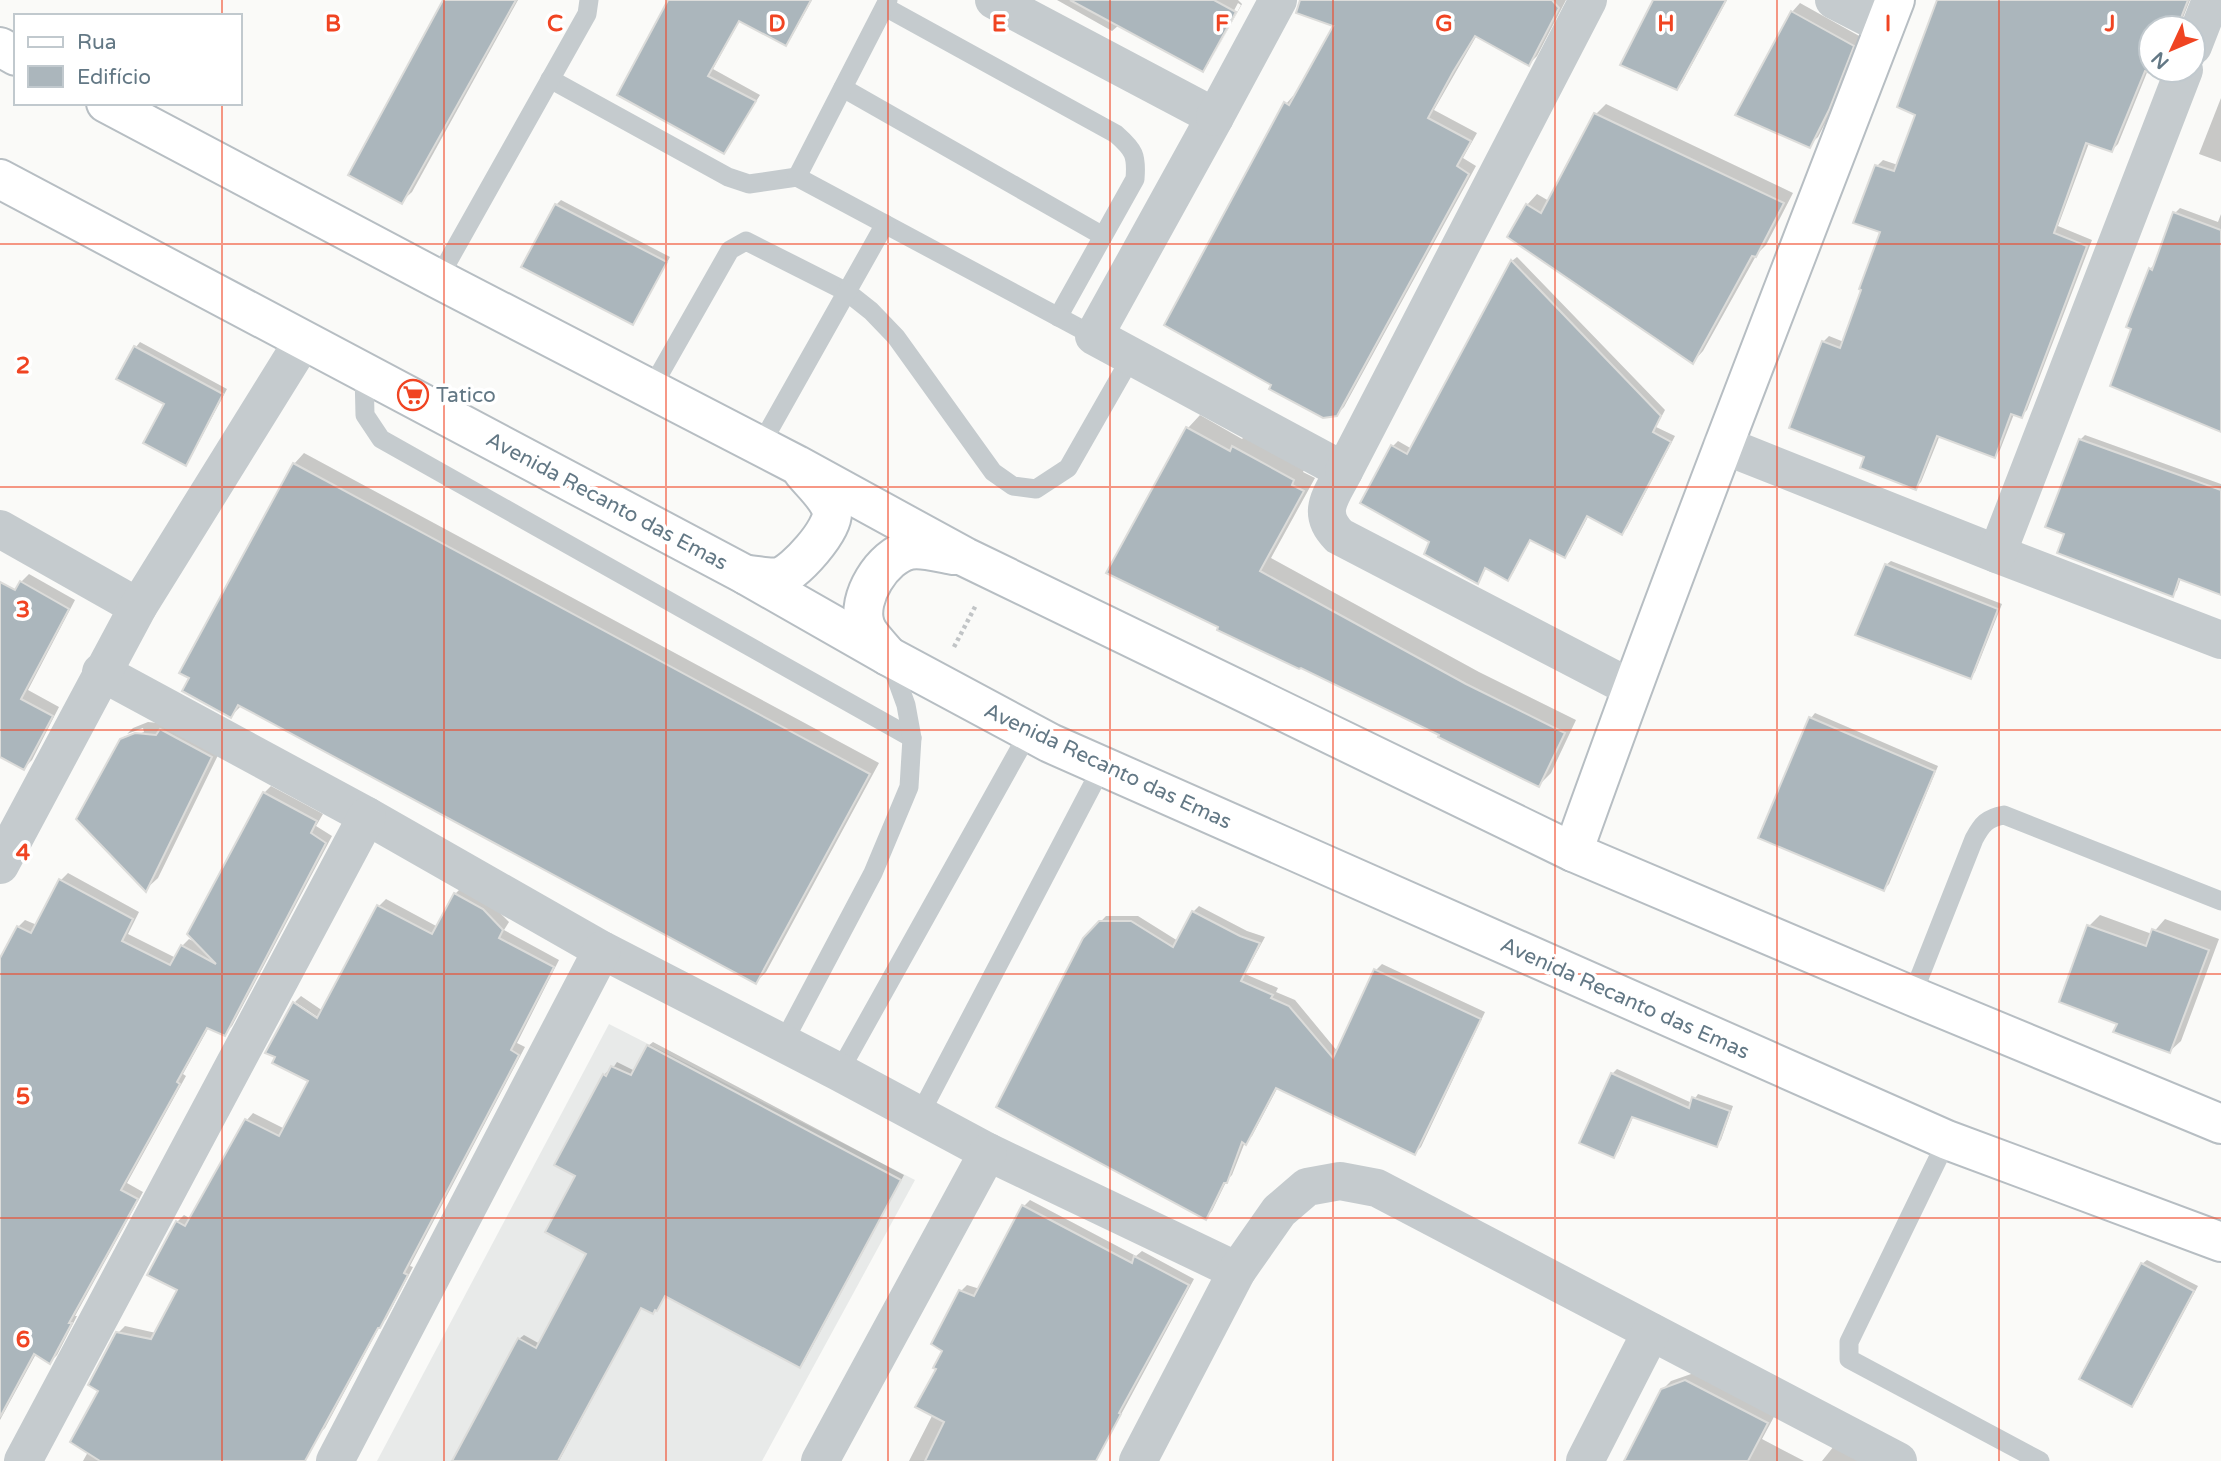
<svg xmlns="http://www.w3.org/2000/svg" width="2221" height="1461" viewBox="0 0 2221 1461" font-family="'Varela Round',sans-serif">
  <rect width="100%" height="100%" fill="#fafaf8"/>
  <!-- built -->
  <polygon fill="#e8eae9" points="609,1024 915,1180 762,1461 377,1461"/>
  <!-- shadow -->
  <g fill="#0003">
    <polygon points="445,0 518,0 412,192 401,202"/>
    <polygon points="670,0 812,0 791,38 785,44 740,20 713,69 760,95 729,145 723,151"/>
    <polygon points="1057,0 1238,0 1242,4 1210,62 1241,5 1238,3 1206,63 1209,63 1202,70 1119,25 1112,31"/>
    <polygon points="1327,0 1566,0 1537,56 1529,64 1477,35 1434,110 1477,133 1463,158 1476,166 1344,407 1336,415 1286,104 1293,96 1295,97 1335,25"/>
    <polygon points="1655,0 1727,0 1682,83 1677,88"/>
    <polygon points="1944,0 2190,0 2179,28 2151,28 2151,70 2162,70 2158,74 2148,70 2118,144 2112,150 2089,143 2058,226 2092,240 2027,410 2021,416 2014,414 2000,450 1994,456 1940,435 1921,482 1915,488 1867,456 1823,342 1829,336 1844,342 1883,231 1877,166 1883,160 1898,165 1917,114"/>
    <polygon points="1800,3 1861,37 1837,100 1818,137 1809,145 1737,114 1792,12"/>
    <polygon points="2221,98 2221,162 2199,154"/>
    <polygon points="1606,104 1793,193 1766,245 1757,254 1703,351 1693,362 1510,237 1527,205 1537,194 1549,201 1596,114"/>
    <polygon points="561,200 670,257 637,318 633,323 556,205"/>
    <polygon points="2180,208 2218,222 2221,214 2221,430 2134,328 2150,269 2156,263 2175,213"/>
    <polygon points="1517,257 1665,410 1656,427 1675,436 1627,528 1622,533 1589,515 1570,551 1565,556 1531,539 1513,573 1508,578 1487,567 1478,582 1431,541 1392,447 1398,441 1412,449 1512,261"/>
    <polygon points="140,342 227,389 190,459 185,464 166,404 136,347"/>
    <polygon points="1200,415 1242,439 1246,435 1305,468 1303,472 1315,478 1271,558 1479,672 1576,720 1551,773 1539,785 1442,734 1108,572 1188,428"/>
    <polygon points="2085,435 2221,484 2221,593 2181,578 2177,590 2172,595 2066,533 2080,440"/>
    <polygon points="304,453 879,763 766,972 756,982 242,705 231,716 294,464"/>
    <polygon points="1891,561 2002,604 1975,672 1971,677 1886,565"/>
    <polygon points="29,574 75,600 28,690 59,707 32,760 24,768 0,754 0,618 21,582"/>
    <polygon points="1815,713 1938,766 1889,884 1884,889 1811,718"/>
    <polygon points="148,722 167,724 223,745 158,878 146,889 121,740 125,736 125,739 144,732 143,728 127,734 133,728"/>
    <polygon points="271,786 323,814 316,826 332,836 232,1026 225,1033 209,1027 183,1074 186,1076 127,1183 143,1192 75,1316 77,1316 57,1355 50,1362 36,1354 0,1420 0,962 18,927 25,920 37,925 61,880 68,873 139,912 128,934 176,958 182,946 189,939 197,943 264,793"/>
    <polygon points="462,887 490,903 509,922 504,930 559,960 517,1043 525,1047 410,1266 413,1267 386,1319 381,1324 325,1428 293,1461 83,1461 88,1452 100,1390 118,1333 125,1326 156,1333 179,1290 177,1222 184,1215 191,1219 247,1120 253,1113 285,1129 311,1080 325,1022 295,1002 301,996 323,1011 379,906 386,899 438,927 455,894"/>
    <polygon points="1199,906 1247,931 1265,937 1245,974 1278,988 1276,992 1295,1000 1338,1052 1376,970 1382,964 1485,1012 1421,1147 1415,1153 1278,1087 1252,1136 1245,1142 1232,1175 1227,1180 1212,1211 1206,1217 1084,939 1106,916 1138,916 1178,941 1193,912"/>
    <polygon points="2100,915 2152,934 2165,919 2219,939 2181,1041 2170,1051 2119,1023 2061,1001 2089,926"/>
    <polygon points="653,1042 904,1175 804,1362 799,1366 666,1295 656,1309 642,1306 559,1461 454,1461 519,1339 524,1335 540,1344 588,1253 578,1176 556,1164 604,1075 609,1070 611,1071 617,1062 635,1071 648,1046"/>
    <polygon points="1617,1069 1692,1103 1698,1094 1733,1106 1721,1140 1717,1145 1634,1115 1618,1152 1613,1156 1612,1074"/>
    <polygon points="1030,1200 1136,1256 1142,1251 1194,1279 1096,1461 909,1461 933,1414 938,1368 961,1291 967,1285 980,1289 1024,1206"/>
    <polygon points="2147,1260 2198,1286 2137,1400 2132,1405 2142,1264"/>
    <polygon points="1694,1373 1775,1415 1762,1439 1804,1461 1625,1461 1662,1390 1671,1381"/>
    <polygon points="1834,1446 1862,1461 1822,1461"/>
  </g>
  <!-- building -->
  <g fill="#abb6bc" stroke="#dcdcda" stroke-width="2">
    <polygon points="443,0 516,0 402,204 348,175"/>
    <polygon points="668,0 811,0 786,46 739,21 708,76 756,101 724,154 617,95"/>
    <polygon points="1070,0 1214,0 1236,12 1203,72"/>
    <polygon points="1300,0 1552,0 1559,8 1529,66 1475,36 1453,72 1428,118 1471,141 1457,166 1469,174 1337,416 1323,418 1269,389 1271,385 1164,325 1284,102 1289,105 1333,26 1296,13"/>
    <polygon points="1653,0 1726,0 1677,90 1620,65"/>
    <polygon points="1937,0 2188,0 2177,28 2151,28 2151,70 2161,70 2158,76 2145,71 2112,152 2086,143 2054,233 2087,246 2022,418 2011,414 1995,458 1937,436 1916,490 1860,468 1864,457 1789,428 1822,341 1840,348 1861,290 1859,289 1880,232 1853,223 1875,165 1894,171 1915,115 1897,107"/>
    <polygon points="1791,11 1854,46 1829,110 1810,148 1735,115"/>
    <polygon points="1594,113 1784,203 1756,257 1752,256 1693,364 1507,237 1526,204 1541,213"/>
    <polygon points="555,204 667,262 633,325 521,267"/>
    <polygon points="2173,212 2221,230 2221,432 2110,386 2131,329 2126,327 2149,268 2152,270"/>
    <polygon points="1511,260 1661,416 1653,432 1671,442 1622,535 1587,516 1565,558 1530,540 1508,581 1485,568 1478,584 1424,554 1429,542 1360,503 1391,445 1407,454"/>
    <polygon points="134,346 223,394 186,466 143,443 164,404 116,379"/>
    <polygon points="1186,427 1230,451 1232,446 1294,480 1292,485 1304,491 1260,571 1466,684 1565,733 1539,787 1438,737 1439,735 1301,668 1299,669 1217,630 1218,627 1106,573"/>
    <polygon points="2079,439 2221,490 2221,595 2179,579 2173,597 2057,553 2064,534 2045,527"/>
    <polygon points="293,463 870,774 756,984 238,705 231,718 182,691 189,678 179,673"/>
    <polygon points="1885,564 1998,609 1971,679 1855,635"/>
    <polygon points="20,581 69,609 21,699 53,716 24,770 0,757 0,582 15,590"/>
    <polygon points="1809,717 1935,771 1884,891 1758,838"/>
    <polygon points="160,729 212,757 146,892 76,819 120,739 135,733 156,735"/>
    <polygon points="263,792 317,821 311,833 326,843 225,1036 207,1028 177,1082 180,1084 121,1190 138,1199 69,1323 72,1323 50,1364 34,1354 0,1417 0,958 17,926 31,933 59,879 133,919 122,941 170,965 181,945 216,964 187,934"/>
    <polygon points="454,893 483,909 503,930 499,938 554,967 511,1050 519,1055 404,1273 408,1275 380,1328 378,1328 305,1461 100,1461 70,1442 98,1391 88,1385 116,1332 151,1339 177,1290 147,1275 176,1221 185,1226 245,1119 279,1136 308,1081 272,1063 275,1057 265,1053 293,1002 317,1018 377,905 432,934"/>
    <polygon points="1192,911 1240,936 1260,943 1241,981 1273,995 1271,998 1289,1006 1333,1058 1374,969 1481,1019 1415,1155 1276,1088 1246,1145 1242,1142 1227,1183 1224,1183 1206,1220 996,1107 1083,938 1099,921 1131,921 1173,947"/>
    <polygon points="2087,925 2146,946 2152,929 2209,950 2170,1053 2113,1032 2117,1024 2059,1002"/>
    <polygon points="647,1045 901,1180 800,1368 665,1296 657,1311 655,1310 653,1314 641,1308 558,1461 452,1461 518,1338 536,1348 586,1254 545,1232 575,1176 554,1165 603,1074 606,1076 611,1066 631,1075"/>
    <polygon points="1611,1073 1689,1108 1692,1097 1730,1111 1717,1147 1632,1117 1614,1158 1579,1143"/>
    <polygon points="1022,1205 1132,1263 1134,1256 1189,1285 1119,1413 1121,1414 1096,1461 925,1461 944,1422 915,1407 936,1369 933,1368 942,1351 931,1344 959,1290 974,1296"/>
    <polygon points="2141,1263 2194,1291 2132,1407 2079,1379"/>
    <polygon points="1685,1380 1768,1423 1748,1461 1624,1461 1661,1389"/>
  </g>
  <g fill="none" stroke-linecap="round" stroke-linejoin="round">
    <!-- secondary casing -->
    <g stroke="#b7bec3" stroke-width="42">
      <g id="secondary">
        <polyline points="0,47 16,56"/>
        <polyline points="106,103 438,279 797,465 965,557 1573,852 1912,996 2221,1124"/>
        <polyline points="0,179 746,575 888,656 1050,743 1947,1140 2221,1242"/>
        <path d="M746 575C755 575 769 579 779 577 795 573 834 529 832 512 829 498 812 483 803 472"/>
        <path d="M888 656C881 647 868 635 865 625 856 598 883 556 909 550 922 547 940 553 953 555"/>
        <path d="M1573 852C1675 566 1786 283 1895 0"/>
      </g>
    </g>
    <!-- path -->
    <polyline stroke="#c1c4c6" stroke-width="4.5" stroke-dasharray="3.5 3.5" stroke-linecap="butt" points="954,647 976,605"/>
    <!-- lane -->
    <g stroke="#c5cbce" stroke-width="19">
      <path d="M885 7 1116 134C1134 150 1137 155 1135 179L1058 317"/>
      <polyline points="550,79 728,177 749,184 797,177 1094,336"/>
      <polyline points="843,88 1103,236"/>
      <polyline points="797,177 888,0"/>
      <polyline points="438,279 587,14 589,0"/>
      <polyline points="364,373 365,415 381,439 912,738"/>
      <polyline points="651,389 730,250 746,241 847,292 871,311 896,337 993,472 1013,486 1036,489 1068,468 1132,356"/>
      <polyline points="760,446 885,224"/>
      <path d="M1912 996 1974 839C1982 824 1987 818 2004 815L2221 901"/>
      <polyline points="783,1043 873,873 909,787 912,738 906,705 890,661"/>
      <polyline points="839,1072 1029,732"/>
      <polyline points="920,1114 1102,767"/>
      <polyline points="1947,1140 1849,1342 1849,1359 2040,1461"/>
    </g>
    <!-- street -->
    <g stroke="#c5cbce" stroke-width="38">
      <path d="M994 0 1215 117 1094 336 1344 471C1332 495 1315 512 1339 536L1631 688"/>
      <polyline points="1834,0 1885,26"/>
      <polyline points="2193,46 2211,0"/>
      <polyline points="1215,117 1278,0"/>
      <polyline points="1723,445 1997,554 2221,640"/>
      <polyline points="1344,471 1588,0"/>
      <polyline points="0,529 138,607"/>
      <polyline points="1997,554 2184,70"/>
      <polyline points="101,672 367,816 602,950 839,1072 988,1152 1237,1271"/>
      <polyline points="0,865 138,607 303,341"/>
      <polyline points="23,1461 367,816"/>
      <polyline points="335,1461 602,950"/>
      <polyline points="820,1461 988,1152"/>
      <polyline points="1138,1461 1237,1271 1279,1211 1307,1187 1340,1181 1377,1188 1898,1461"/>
      <polyline points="1585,1461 1651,1332"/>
    </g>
    <!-- secondary -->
    <use href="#secondary" stroke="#fff" stroke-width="38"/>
  </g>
  <!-- grid -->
  <path fill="none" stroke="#f04422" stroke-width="2" stroke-opacity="0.55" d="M222 0V16M444 0V1461M666 0V1461M888 0V1461M1110 0V1461M1333 0V1461M1555 0V1461M1777 0V1461M1999 0V1461M222 103V1461M0 244H2221M0 487H2221M0 730H2221M0 974H2221M0 1218H2221"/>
  <!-- icons -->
  <defs>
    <g id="supermarket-ring" transform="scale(1.575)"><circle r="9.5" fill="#fff" stroke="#f04422" stroke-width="1.5"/><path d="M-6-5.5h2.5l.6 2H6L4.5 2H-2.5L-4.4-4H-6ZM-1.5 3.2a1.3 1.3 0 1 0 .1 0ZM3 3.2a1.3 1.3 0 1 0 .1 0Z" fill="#f04422"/></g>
  </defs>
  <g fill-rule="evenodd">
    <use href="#supermarket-ring" x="413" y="395"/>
  </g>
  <g text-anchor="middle" stroke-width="7" stroke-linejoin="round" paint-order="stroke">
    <!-- poi labels -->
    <g font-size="21" fill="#637885" stroke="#fff" text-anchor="start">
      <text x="436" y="402">Tatico</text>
    </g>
    <!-- street labels -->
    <g font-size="21" fill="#637885" stroke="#fff">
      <text transform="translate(607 501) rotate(28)" y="7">Avenida Recanto das Emas</text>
      <text transform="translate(1108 766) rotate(25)" y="7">Avenida Recanto das Emas</text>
      <text transform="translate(1625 998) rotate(24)" y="7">Avenida Recanto das Emas</text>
    </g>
  </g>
  <g font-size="23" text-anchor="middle" font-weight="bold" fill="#f04422" stroke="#fff" stroke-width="7" stroke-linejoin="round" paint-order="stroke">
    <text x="333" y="31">B</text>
    <text x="555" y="31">C</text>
    <text x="777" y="31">D</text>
    <text x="999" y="31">E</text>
    <text x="1222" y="31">F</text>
    <text x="1444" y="31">G</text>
    <text x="1666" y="31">H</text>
    <text x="1888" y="31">I</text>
    <text x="2110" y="31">J</text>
    <text x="23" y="373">2</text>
    <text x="23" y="617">3</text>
    <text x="23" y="860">4</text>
    <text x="23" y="1104">5</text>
    <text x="23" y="1347">6</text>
  </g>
  <!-- legend -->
  <rect x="14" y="14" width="228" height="91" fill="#ffffff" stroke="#c1c9ce" stroke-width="2"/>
  <rect x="28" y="37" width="35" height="10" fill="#ffffff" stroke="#c1c9ce" stroke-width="2"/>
  <text x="77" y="49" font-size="21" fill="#637885">Rua</text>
  <rect x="28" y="66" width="35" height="21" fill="#abb6bc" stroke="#c1c9ce" stroke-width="2"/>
  <text x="77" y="84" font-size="21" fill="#637885">Edifício</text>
  <!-- north arrow -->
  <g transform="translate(2172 49) rotate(226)"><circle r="33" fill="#ffffff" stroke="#c1c9ce" stroke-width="2"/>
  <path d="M0-5L12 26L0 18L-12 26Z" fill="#f04422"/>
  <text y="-10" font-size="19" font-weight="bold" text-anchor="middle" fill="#637885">N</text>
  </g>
</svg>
